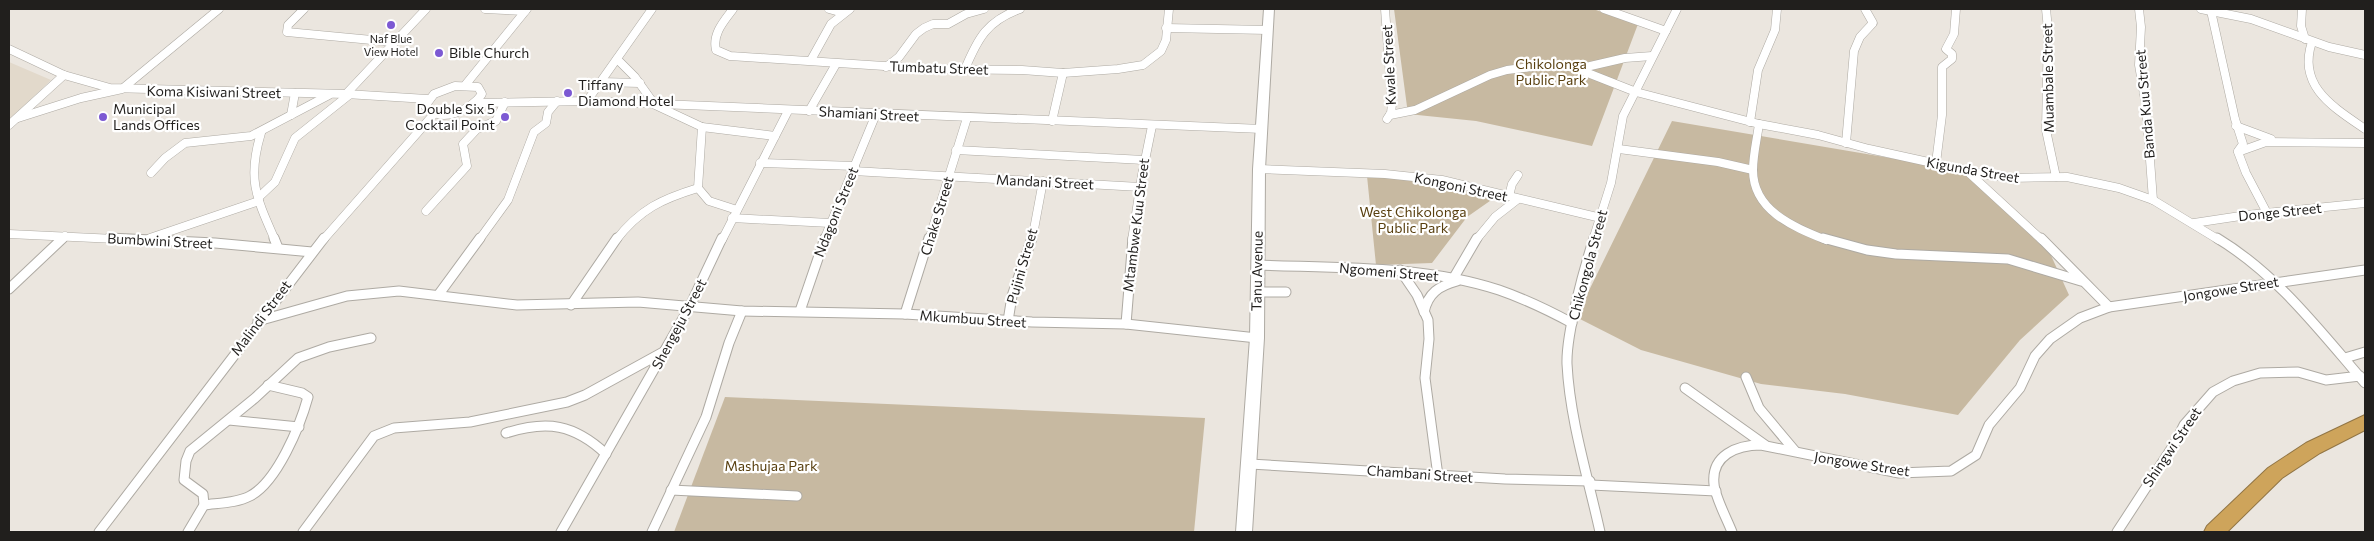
<svg xmlns="http://www.w3.org/2000/svg" width="2374" height="541" viewBox="0 0 2374 541" font-family="Commissioner,sans-serif">
  <rect width="100%" height="100%" fill="#ebe6df"/>
  <!-- built -->
  <polygon fill="#e2d9cb" points="9,62 51,80 9,120"/>
  <!-- green -->
  <g fill="#c7b9a1">
    <polygon points="1394,9 1593,9 1638,24 1592,146 1476,121 1408,114"/>
    <polygon points="1672,121 1961,170 2049,251 2069,295 2020,340 1958,415 1845,394 1761,384 1641,350 1576,317"/>
    <polygon points="1367,176 1414,178 1497,196 1467,217 1432,263 1376,265"/>
    <polygon points="725,397 1205,418 1194,532 674,532"/>
  </g>
  <g fill="none" stroke-linecap="round" stroke-linejoin="round">
    <!-- street-far1 casing -->
    <g stroke="#aeaaa3" stroke-width="9">
      <g id="street-far1">
        <polyline points="304,9 288,25 287,32 393,42"/>
        <polyline points="485,9 525,11"/>
        <path d="M733 9C724 21 712 34 716 50L730 56 930 69 1022 70 1063 73 1118 69 1143 65 1161 51 1166 40 1169 9"/>
        <polyline points="829,9 843,13"/>
        <polyline points="1385,9 1392,104 1391,113 1387,119"/>
        <polyline points="1604,9 1666,31"/>
        <polyline points="2046,9 2048,29 2046,130 2056,177"/>
        <polyline points="2139,9 2141,27 2139,65 2146,106 2153,200"/>
        <polyline points="2201,9 2251,19 2329,47 2365,55"/>
        <polyline points="2302,9 2301,26 2305,39"/>
        <polyline points="2211,11 2235,119 2243,144 2238,151"/>
        <polyline points="1166,28 1268,30"/>
        <path d="M2312 42C2297 86 2333 107 2365 129"/>
        <polyline points="9,49 64,75 110,88 346,94 427,99"/>
        <polyline points="617,59 635,77 655,105 702,127 698,188 709,201 737,210"/>
        <polyline points="811,60 831,24 850,9"/>
        <polyline points="886,67 899,57 916,34 924,28 933,24 948,24 966,14 984,9"/>
        <polyline points="1575,68 1636,92 1759,124 1818,135 1869,149 1983,174 2009,178 2067,177 2119,188 2153,200 2219,240"/>
        <path d="M965 69C978 38 987 21 1020 9"/>
        <polyline points="600,82 640,83"/>
        <polyline points="466,84 527,9"/>
        <path d="M455 86 478 87 482 94C471 110 440 125 425 106L434 94Z"/>
        <polyline points="346,94 426,9"/>
        <polyline points="587,101 652,9"/>
        <polyline points="476,103 587,101 1262,129"/>
        <polyline points="809,111 836,64"/>
        <polyline points="291,115 295,93"/>
        <polyline points="1390,115 1415,110 1490,75 1507,70 1539,66 1586,67 1625,58 1652,56"/>
        <polyline points="18,118 81,98 122,89 219,9"/>
        <polyline points="1052,121 1063,73"/>
        <polyline points="1750,122 1758,70 1775,30 1777,9"/>
        <path d="M1759 124C1757 139 1753 155 1753 170 1753 211 1794 227 1826 240"/>
        <polyline points="9,125 64,75"/>
        <polyline points="2236,126 2271,139"/>
        <polyline points="702,127 775,136"/>
        <path d="M261 133C247 179 256 197 275 240"/>
        <polyline points="1846,143 1854,51 1860,37 1873,23 1865,9"/>
        <polyline points="1619,149 1718,162 1753,170"/>
        <polyline points="956,150 1144,160"/>
        <polyline points="760,163 855,166"/>
        <polyline points="1936,163 1942,115 1942,67 1952,59 1952,54 1946,49 1954,34 1956,9"/>
        <polyline points="1259,169 1385,174 1442,180 1601,218"/>
        <polyline points="853,171 1140,187"/>
        <polyline points="1968,172 2042,240"/>
        <polyline points="151,173 165,158 185,143 251,136 329,95"/>
        <polyline points="1509,196 1512,184 1518,175"/>
        <polyline points="259,197 275,182 295,138 349,95"/>
        <polyline points="426,211 467,166 463,144 477,129 496,121 505,102"/>
        <polyline points="2267,213 2246,173 2238,152 2266,142 2365,143"/>
        <polyline points="732,218 830,223"/>
        <polyline points="2194,223 2247,215 2365,203"/>
        <polyline points="9,234 137,240"/>
        <polyline points="150,238 259,201"/>
        <polyline points="61,240 65,236"/>
        <polyline points="323,240 434,114"/>
        <polyline points="479,240 508,200 534,132 546,123 548,112 557,101"/>
        <path d="M616 240C640 209 662 199 698 188"/>
        <polyline points="722,240 788,111"/>
        <polyline points="824,240 876,114"/>
        <polyline points="929,240 967,118"/>
        <polyline points="1032,240 1043,181"/>
        <polyline points="1132,240 1142,175 1152,126"/>
        <polyline points="1476,240 1495,217 1518,199"/>
        <polyline points="1593,240 1611,183 1623,116 1677,9"/>
      </g>
    </g>
    <!-- street casing -->
    <g stroke="#aeaaa3" stroke-width="11">
      <g id="street">
        <polyline points="109,238 215,243 312,252"/>
        <polyline points="274,238 278,248"/>
        <path d="M1594 238C1584 269 1566 334 1567 364 1570 421 1588 477 1600 532"/>
        <polyline points="1823,238 1867,250 1896,254 2008,259 2081,281"/>
        <polyline points="2041,238 2109,307"/>
        <path d="M2217 238C2277 274 2320 331 2365 383"/>
        <path d="M1257 265C1337 268 1422 265 1499 290 1525 299 1548 310 1572 323"/>
        <polyline points="1400,270 1417,295 1428,320 1429,339 1425,378 1438,476"/>
        <polyline points="1453,279 1477,238"/>
        <polyline points="9,289 63,238"/>
        <polyline points="1257,292 1286,292"/>
        <polyline points="439,294 480,238"/>
        <polyline points="571,305 617,238"/>
        <polyline points="800,311 825,238"/>
        <path d="M1424 312C1428 293 1439 286 1457 281"/>
        <polyline points="905,314 929,238"/>
        <polyline points="258,321 347,296 399,291 517,305 638,302 742,311 905,314 1032,322 1126,324 1257,338"/>
        <polyline points="1008,321 1012,296 1032,238"/>
        <polyline points="1126,324 1133,238"/>
        <polyline points="2345,358 2365,352"/>
        <polyline points="1746,377 1759,408 1795,451"/>
        <polyline points="1685,388 1765,445"/>
        <polyline points="229,420 299,427"/>
        <path d="M506 433C547 420 574 424 606 454"/>
        <polyline points="1250,464 1505,479 1590,481"/>
        <polyline points="1591,485 1716,491"/>
        <polyline points="671,490 797,496"/>
        <path d="M204 505C219 503 237 503 250 496 277 482 300 426 308 397L302 393 268 385"/>
        <polyline points="99,532 324,238"/>
        <polyline points="188,532 204,505 203,494 184,480 186,461 190,451 255,398 298,358 329,347 371,338"/>
        <polyline points="303,532 374,436 394,428 470,422 567,402 585,395 665,351"/>
        <polyline points="561,532 689,308 722,238"/>
        <polyline points="652,532 706,417 729,343 742,311"/>
        <path d="M1732 532C1727 519 1715 497 1714 484 1711 455 1737 445 1761 445L1899 473 1951 471 1976 455 1989 425 2020 388 2035 356 2050 339 2080 318 2109 307 2365 270"/>
        <polyline points="2117,532 2175,443 2184,425 2213,392 2233,381 2260,373 2298,372 2326,380 2360,376"/>
      </g>
    </g>
    <!-- secondary casing -->
    <g stroke="#aeaaa3" stroke-width="2">
      <polygon id="secondary" points="1264,9 1274,9 1265,169 1264,338 1252,532 1236,532 1250,338 1253,169"/>
    </g>
    <!-- highway casing -->
    <g stroke="#917545" stroke-width="2">
      <polygon id="highway" points="2365,415 2365,430 2320,453 2282,478 2227,532 2204,532 2207,526 2268,468 2306,443"/>
    </g>
    <!-- street-far1 -->
    <use href="#street-far1" stroke="#fff" stroke-width="8"/>
    <!-- street -->
    <use href="#street" stroke="#fff" stroke-width="9"/>
    <!-- secondary -->
    <use href="#secondary" fill="#fff" fill-rule="evenodd"/>
    <!-- highway -->
    <use href="#highway" fill="#cea45b" fill-rule="evenodd"/>
  </g>
  <!-- markers -->
  <g fill="#7c59d3" stroke="#fff" stroke-width="2">
    <circle cx="391" cy="25" r="5"/>
    <circle cx="439" cy="53" r="5"/>
    <circle cx="568" cy="93" r="5"/>
    <circle cx="103" cy="117" r="5"/>
    <circle cx="505" cy="117" r="5"/>
  </g>
  <g text-anchor="middle" stroke-width="4.5" stroke-linejoin="round" paint-order="stroke">
    <!-- far-poi labels -->
    <g font-size="11" fill="#211f1d" stroke="#fff">
      <text x="391" y="43">Naf Blue<tspan x="391" dy="13">View Hotel</tspan></text>
    </g>
    <!-- poi labels -->
    <g font-size="14" fill="#211f1d" stroke="#fff" text-anchor="start">
      <text x="449" y="58">Bible Church</text>
      <text x="578" y="90">Tiffany<tspan x="578" dy="16">Diamond Hotel</tspan></text>
      <text x="113" y="114">Municipal<tspan x="113" dy="16">Lands Offices</tspan></text>
      <text x="495" y="114" text-anchor="end">Double Six 5<tspan x="495" dy="16">Cocktail Point</tspan></text>
    </g>
    <!-- park labels -->
    <g font-size="14" fill="#583f0f" stroke="#fff">
      <text x="1551" y="69">Chikolonga<tspan x="1551" dy="16">Public Park</tspan></text>
      <text x="1413" y="217">West Chikolonga<tspan x="1413" dy="16">Public Park</tspan></text>
      <text x="771" y="471">Mashujaa Park</text>
    </g>
    <!-- street labels -->
    <g font-size="14" fill="#211f1d" stroke="#fff">
      <text transform="translate(1389 65) rotate(-93)" y="5">Kwale Street</text>
      <text transform="translate(939 68) rotate(2)" y="5">Tumbatu Street</text>
      <text transform="translate(2048 78) rotate(-91)" y="5">Muambale Street</text>
      <text transform="translate(214 92) rotate(1)" y="5">Koma Kisiwani Street</text>
      <text transform="translate(2145 104) rotate(-95)" y="5">Banda Kuu Street</text>
      <text transform="translate(869 114) rotate(3)" y="5">Shamiani Street</text>
      <text transform="translate(1973 170) rotate(10)" y="5">Kigunda Street</text>
      <text transform="translate(1045 182) rotate(3)" y="5">Mandani Street</text>
      <text transform="translate(1461 187) rotate(12)" y="5">Kongoni Street</text>
      <text transform="translate(836 212) rotate(-68)" y="5">Ndagoni Street</text>
      <text transform="translate(2280 212) rotate(-6)" y="5">Donge Street</text>
      <text transform="translate(937 216) rotate(-73)" y="5">Chake Street</text>
      <text transform="translate(1136 225) rotate(-83)" y="5">Mtambwe Kuu Street</text>
      <text transform="translate(160 241) rotate(3)" y="5">Bumbwini Street</text>
      <text transform="translate(1588 265) rotate(-75)" y="5">Chikongola Street</text>
      <text transform="translate(1022 266) rotate(-74)" y="5">Pujini Street</text>
      <text transform="translate(1257 271) rotate(-89)" y="5">Tanu Avenue</text>
      <text transform="translate(1389 272) rotate(5)" y="5">Ngomeni Street</text>
      <text transform="translate(2231 289) rotate(-9)" y="5">Jongowe Street</text>
      <text transform="translate(261 318) rotate(-53)" y="5">Malindi Street</text>
      <text transform="translate(973 319) rotate(4)" y="5">Mkumbuu Street</text>
      <text transform="translate(679 324) rotate(-62)" y="5">Shengeju Street</text>
      <text transform="translate(2172 447) rotate(-56)" y="5">Shingwi Street</text>
      <text transform="translate(1862 464) rotate(9)" y="5">Jongowe Street</text>
      <text transform="translate(1420 474) rotate(4)" y="5">Chambani Street</text>
    </g>
  </g>
  <!-- border -->
  <rect width="2374" height="541" fill="none" stroke="#211f1d" stroke-width="20"/>
</svg>
